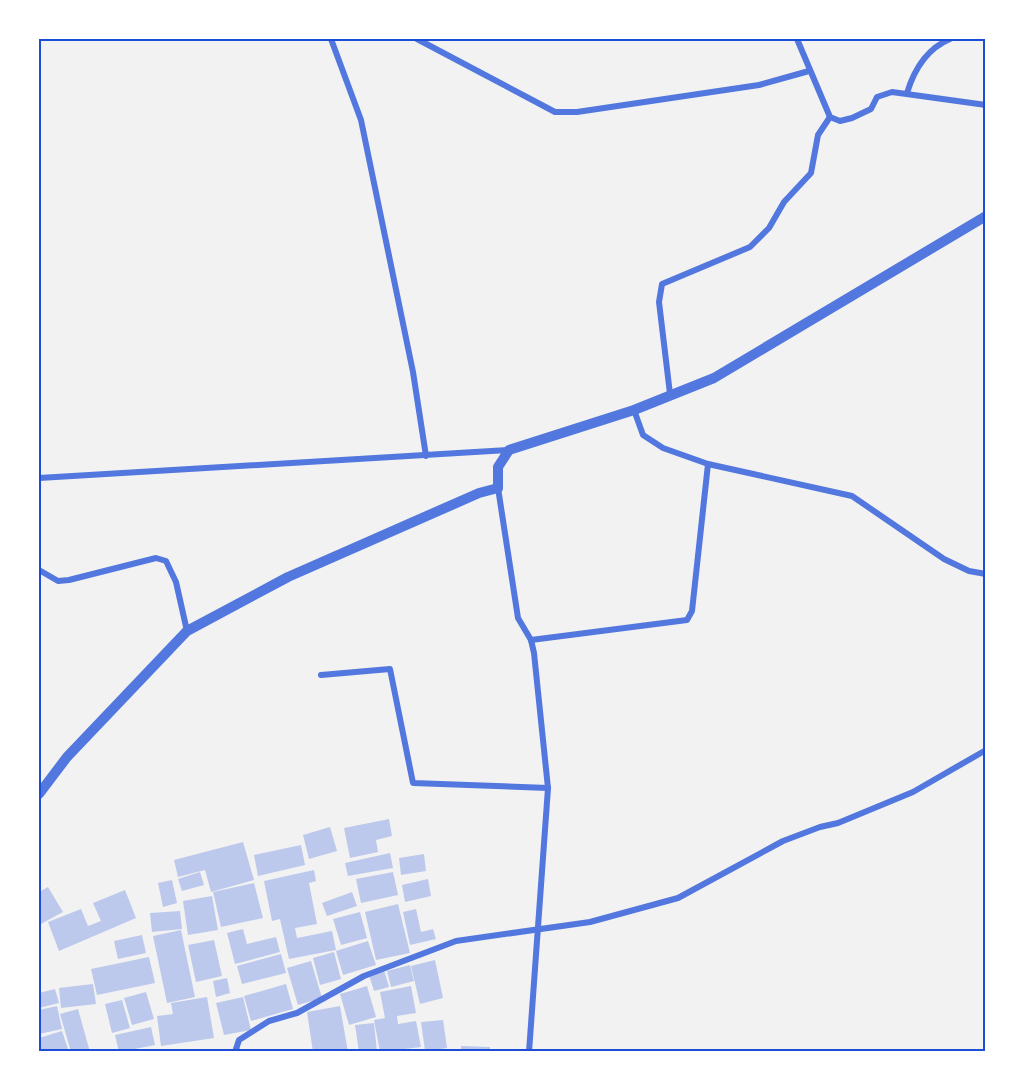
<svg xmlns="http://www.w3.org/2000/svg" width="1025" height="1091" viewBox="0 0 1025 1091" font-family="'Exo 2',sans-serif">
  <rect width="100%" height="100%" fill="#f2f2f2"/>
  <!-- building -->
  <g fill="#bdc9ec">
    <polygon points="389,819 392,836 376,840 378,852 350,858 344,828"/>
    <polygon points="330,827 337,851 309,859 303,835"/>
    <polygon points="243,842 254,880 211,892 205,870 178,877 174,860"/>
    <polygon points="301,845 305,865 258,876 254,855"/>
    <polygon points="390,853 393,868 348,876 345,863"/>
    <polygon points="424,854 426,871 401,875 399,858"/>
    <polygon points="314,870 316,881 309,883 317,924 295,928 297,938 332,931 336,950 289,959 280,919 272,921 264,881"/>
    <polygon points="200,872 204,885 182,891 178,879"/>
    <polygon points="393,872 398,895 361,903 356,879"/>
    <polygon points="428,879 431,896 405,902 402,885"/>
    <polygon points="172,880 177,903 163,907 158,883"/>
    <polygon points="254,883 263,918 221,927 213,892"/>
    <polygon points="48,887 63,912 39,925 39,892"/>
    <polygon points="125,890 136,918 59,951 48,922 81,909 88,926 101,921 93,903"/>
    <polygon points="352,892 357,906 327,916 322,903"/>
    <polygon points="212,896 218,930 188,935 183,901"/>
    <polygon points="398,904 410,953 376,960 365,912"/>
    <polygon points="416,909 421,932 433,929 436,939 410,945 403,912"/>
    <polygon points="180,911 182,929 152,932 150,913"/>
    <polygon points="360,912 367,938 341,945 333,919"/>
    <polygon points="243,929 247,944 276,937 280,952 235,964 227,933"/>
    <polygon points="181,930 195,997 167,1003 153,936"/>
    <polygon points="142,935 146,953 118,959 114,941"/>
    <polygon points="214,940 222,976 196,982 188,945"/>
    <polygon points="368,941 376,965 343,975 336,951"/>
    <polygon points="334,952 341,979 320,985 313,958"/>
    <polygon points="281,954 286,973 242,984 237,966"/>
    <polygon points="149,957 155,983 97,995 91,969"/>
    <polygon points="435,960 443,998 420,1004 411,966"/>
    <polygon points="311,961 322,998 298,1005 287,968"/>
    <polygon points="410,965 414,981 391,987 387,971"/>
    <polygon points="384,970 389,987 374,991 369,975"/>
    <polygon points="227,978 230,993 216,997 213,981"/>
    <polygon points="93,984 96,1004 61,1008 59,988"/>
    <polygon points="286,984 293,1009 251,1021 244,996"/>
    <polygon points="367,986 376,1017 349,1025 340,994"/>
    <polygon points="411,986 416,1013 397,1016 398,1024 416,1021 421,1047 380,1052 374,1020 385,1018 380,992"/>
    <polygon points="55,989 59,1003 39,1008 39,993"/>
    <polygon points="146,992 154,1019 132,1025 124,998"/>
    <polygon points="207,997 214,1038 161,1046 157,1016 173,1014 171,1003"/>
    <polygon points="243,997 251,1030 224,1035 216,1003"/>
    <polygon points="122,1000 130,1028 112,1033 105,1004"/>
    <polygon points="57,1006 62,1029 39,1034 39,1010"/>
    <polygon points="340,1006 348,1052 313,1052 307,1012"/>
    <polygon points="78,1009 90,1052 71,1052 60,1014"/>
    <polygon points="443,1020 447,1048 425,1051 421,1022"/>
    <polygon points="374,1023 377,1052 359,1052 355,1025"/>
    <polygon points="151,1027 155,1045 119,1052 115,1035"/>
    <polygon points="62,1031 69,1052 39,1052 39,1038"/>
    <polygon points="461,1046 490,1047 490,1052 461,1052"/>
  </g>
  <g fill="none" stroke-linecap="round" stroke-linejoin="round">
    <!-- minor -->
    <g stroke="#5277de" stroke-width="6">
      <polyline points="331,39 361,120 413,372 426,456"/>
      <polyline points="417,39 555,112 577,112 759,85 809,71"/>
      <polyline points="797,39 830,117 840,121 852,118 871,109 877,97 892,92 986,105"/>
      <path d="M907 93C914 70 926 49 950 39"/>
      <polyline points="670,394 659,302 662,284 750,247 769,228 784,202 811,173 818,135 830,117"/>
      <polyline points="634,410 643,435 663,448 708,464 852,496 944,559 969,571 986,574"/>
      <polyline points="39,478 508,450"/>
      <polyline points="498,488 518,618 531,640 534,653 548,788 529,1052"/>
      <polyline points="39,570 58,581 69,580 156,558 166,561 176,582 187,631"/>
      <polyline points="531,640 687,620 692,611 708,464"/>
      <polyline points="321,675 390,669 413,783 548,788"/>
      <polyline points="239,1052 236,1049 239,1040 269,1021 297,1013 364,976 456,941 590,922 678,898 783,841 820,827 838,823 913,792 986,750"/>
    </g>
    <!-- tertiary -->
    <polyline stroke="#5277de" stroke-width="10" points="39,794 67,757 187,631 288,577 479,493 498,488 498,467 509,450 634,410 714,378 986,216"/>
  </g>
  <!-- border -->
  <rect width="1025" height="1091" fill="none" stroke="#ffffff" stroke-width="81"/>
  <rect x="40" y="40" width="944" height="1010" fill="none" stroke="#1d4ed8" stroke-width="2"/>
</svg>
